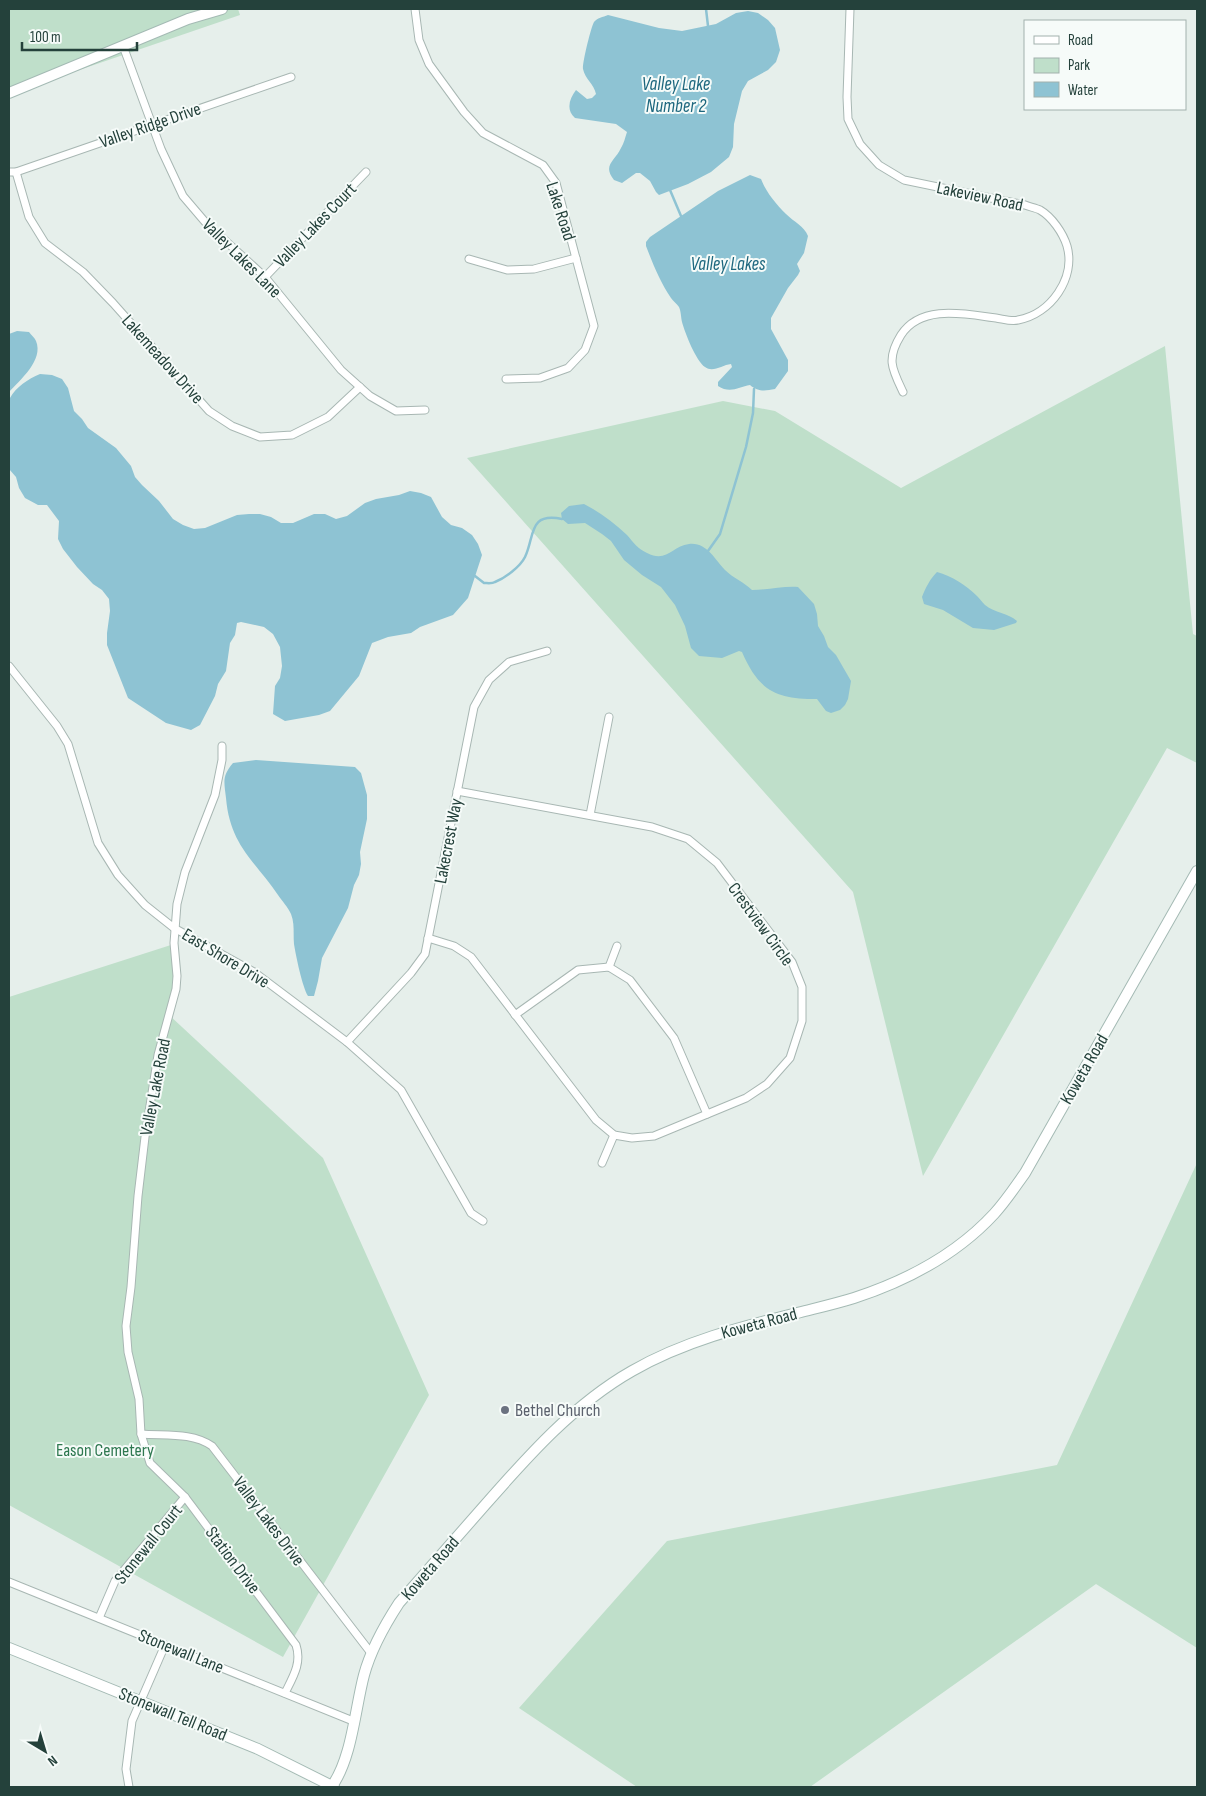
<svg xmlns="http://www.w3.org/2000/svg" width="1206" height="1796" viewBox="0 0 1206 1796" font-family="'Sofia Sans Condensed',sans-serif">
  <rect width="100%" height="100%" fill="#e6efeb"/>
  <!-- green -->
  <g fill="#bfdfca">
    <polygon points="9,9 238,9 240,15 9,94"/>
    <polygon points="1165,346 1193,634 1197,636 1197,763 1167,748 923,1176 853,892 467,458 723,401 775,411 901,488"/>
    <polygon points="174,944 179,968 168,1014 323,1158 429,1395 283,1657 9,1505 9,997"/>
    <polygon points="1197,1163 1197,1648 1096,1584 810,1787 637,1787 519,1708 667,1541 1057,1465"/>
  </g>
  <!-- water -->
  <g fill="#8ec3d3">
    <path d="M748 11 758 13 768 20 775 28 780 50 776 62 768 70 748 81 742 91 734 124 733 147 729 157 711 172 688 184 659 195 656 192 650 181 640 173H636L622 183 614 180C602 165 615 161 621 148 624 143 625 138 627 132L616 124 575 118C566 110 569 99 576 90L587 99 592 98 596 94C594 84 585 79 583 69 582 64 591 27 594 22 597 18 603 17 608 15L659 28 682 31 716 24 736 13Z"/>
    <path d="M750 175 761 179C766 192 776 204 786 214 794 222 804 226 808 236L804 253 797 264 800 271 798 275 788 288 771 318V329L788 360V371L775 389C765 391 758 392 750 385 739 387 730 394 718 386V382L732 367 731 364C722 365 713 373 705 367 696 361 685 333 682 322 681 318 681 311 679 307 677 304 673 301 671 298 660 282 653 264 646 246V242L650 237 718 191Z"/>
    <path d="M17 331 29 332C31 335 35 338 36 341 44 360 20 380 9 392V334Z"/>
    <path d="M40 374 52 375 62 379 68 388 74 411 82 419 88 428 116 448 131 466 135 477 142 485 159 501 173 519 183 525 194 529 205 528 237 515 249 514H260L271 517 281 523H293L314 514H325L336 519 347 516 365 503 376 499 399 495 410 491 421 493 431 497 442 517 451 525 462 528 472 535 478 544 482 555 468 598 453 615 420 627 411 633 388 637 372 643 359 676 330 711 319 715 285 721 273 714 275 686 280 678 282 666 280 647 273 634 264 627 241 622 237 623 235 635 230 643 226 671 218 684 215 696 200 725 191 730 166 723 128 698 107 645V633L110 611 109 599 102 590 93 584 77 567 63 549 58 539 59 521 47 505H38L25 498 19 488 16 477 9 469C9 459 7 404 10 398 16 387 28 379 40 374Z"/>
    <path d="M584 504C600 512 614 523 627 535 633 542 638 549 647 553 667 563 672 546 689 544 707 542 715 560 725 570 733 578 744 582 752 590 768 590 783 586 798 587L814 604 817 614 818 626 824 636 828 647 836 655 851 681 848 699 845 705 840 710 831 713 826 711 817 699C776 699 759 691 742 652L739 651 722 658 699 656 691 648 685 626 675 605 661 587 642 575 624 560 611 541 602 534 585 523 568 524 562 519 561 513 569 506Z"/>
    <path d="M937 572C952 576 966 585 977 596 980 599 982 602 985 605 995 613 1008 613 1017 621L1016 623 994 630 973 628 943 610 924 604 922 597C926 587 930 579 937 572Z"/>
    <path d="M256 760 355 767 361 773 367 795V819L360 852 361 864 359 875 354 885 348 908 322 958 318 981 314 996H308C302 986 296 956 294 944 293 934 295 924 291 914 288 907 282 901 278 895 254 860 230 845 226 798 224 781 222 776 233 763Z"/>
  </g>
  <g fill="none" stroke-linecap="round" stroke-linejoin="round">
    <!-- stream -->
    <g stroke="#8ec3d3" stroke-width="2.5">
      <polyline points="706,9 708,26"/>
      <polyline points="670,190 681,216"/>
      <polyline points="708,551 720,534 746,447 753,413 754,389"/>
      <path d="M475 576 484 583C487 583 492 584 495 582 505 578 520 567 525 557 535 536 528 512 562 519"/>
    </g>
    <!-- street casing -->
    <g stroke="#a8b7b3" stroke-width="9">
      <g id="street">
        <polyline points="415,9 419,40 429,64 464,112 483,133 543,165 556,183 594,326 585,350 568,368 540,378 506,379"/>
        <path d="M850 9 847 97 848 119 860 144 879 165 904 180 1025 205C1030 207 1036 208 1040 210 1052 217 1063 233 1067 246 1076 278 1051 314 1018 320 1012 322 1003 319 996 318 965 314 921 304 901 335 886 359 892 369 903 392"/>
        <polyline points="123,46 161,149 183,196 206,223 265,277 341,370 370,396 396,411 425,410"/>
        <polyline points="9,172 16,172 291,77"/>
        <polyline points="16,172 29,217 45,243 83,272 113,303 209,411 232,426 260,437 292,435 328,417 360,387"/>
        <polyline points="469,259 507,270 534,269 576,258"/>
        <polyline points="265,277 366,172"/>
        <polyline points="9,666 57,726 68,744 98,843 118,875 145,905 174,928 254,972 347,1042 401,1090 471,1213 483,1221"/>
        <path d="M222 746V760L215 795 185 872 177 904 174 943 177 976 176 989 158 1055 145 1137 138 1196 131 1287 126 1326 128 1352 139 1399 141 1434 150 1463 185 1497 296 1645C302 1663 293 1677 285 1693"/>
        <polyline points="590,815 609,717"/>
        <polyline points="428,938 454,946 471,957 596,1120 614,1135 632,1138 654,1136 746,1098 767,1084 790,1058 802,1021 802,987 792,962 717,863 688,839 652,827 457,791"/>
        <polyline points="609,967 617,946"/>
        <polyline points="515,1015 578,970 609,967 630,980 674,1038 707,1114"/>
        <polyline points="347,1042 411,973 425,954 474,707 489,680 509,662 547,651"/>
        <polyline points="602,1163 614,1135"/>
        <path d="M141 1434C165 1436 192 1432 212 1446L371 1653"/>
        <polyline points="9,1582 353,1721"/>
        <polyline points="99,1618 115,1581 185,1497"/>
        <polyline points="129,1787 126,1769 132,1721 165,1645"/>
      </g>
    </g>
    <!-- secondary casing -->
    <g stroke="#a4bab4" stroke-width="12">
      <g id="secondary">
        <polyline points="9,93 188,19 222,9"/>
        <polyline points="9,1648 258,1749 334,1787"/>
        <path d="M332 1786C352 1758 355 1709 364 1675 371 1649 384 1626 399 1603 428 1570 456 1538 485 1505 528 1456 574 1404 632 1371 686 1340 745 1326 805 1311 821 1307 838 1303 854 1298 906 1281 957 1254 994 1214 1006 1201 1015 1187 1025 1173L1197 871"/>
      </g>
    </g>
    <!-- street -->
    <use href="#street" stroke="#fff" stroke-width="7"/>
    <!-- secondary -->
    <use href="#secondary" stroke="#fff" stroke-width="10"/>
  </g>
  <!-- markers -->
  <circle fill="#6b7280" stroke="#f6fbf9" stroke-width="2" cx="505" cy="1410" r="5"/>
  <g text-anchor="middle" stroke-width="4" stroke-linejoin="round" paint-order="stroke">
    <!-- street labels -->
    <g font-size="18" fill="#24413b" stroke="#f6fbf9">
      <text transform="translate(150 125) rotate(-19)" y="6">Valley Ridge Drive</text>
      <text transform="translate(980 196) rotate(12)" y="6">Lakeview Road</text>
      <text transform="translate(561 211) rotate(72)" y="6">Lake Road</text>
      <text transform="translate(315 225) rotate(-46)" y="6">Valley Lakes Court</text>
      <text transform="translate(242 258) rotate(45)" y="6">Valley Lakes Lane</text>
      <text transform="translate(163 359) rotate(48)" y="6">Lakemeadow Drive</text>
      <text transform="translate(448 841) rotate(-79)" y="6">Lakecrest Way</text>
      <text transform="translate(761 924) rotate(54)" y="6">Crestview Circle</text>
      <text transform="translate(226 958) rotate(31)" y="6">East Shore Drive</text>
      <text transform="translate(1084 1069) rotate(-60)" y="6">Koweta Road</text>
      <text transform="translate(155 1087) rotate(-79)" y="6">Valley Lake Road</text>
      <text transform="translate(759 1323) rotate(-15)" y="6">Koweta Road</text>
      <text transform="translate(269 1521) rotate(53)" y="6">Valley Lakes Drive</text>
      <text transform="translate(148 1544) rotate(-51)" y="6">Stonewall Court</text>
      <text transform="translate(233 1560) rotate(53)" y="6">Station Drive</text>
      <text transform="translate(430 1568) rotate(-49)" y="6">Koweta Road</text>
      <text transform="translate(181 1651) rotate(22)" y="6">Stonewall Lane</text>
      <text transform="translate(173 1714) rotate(22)" y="6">Stonewall Tell Road</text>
    </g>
    <!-- worship labels -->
    <g font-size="18" fill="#5b616d" stroke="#f6fbf9" text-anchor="start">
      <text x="515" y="1416">Bethel Church</text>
    </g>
    <!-- park labels -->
    <g font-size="18" fill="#2e7850" stroke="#f6fbf9">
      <text x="105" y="1456">Eason Cemetery</text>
    </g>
    <!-- water labels -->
    <g font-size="19" font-style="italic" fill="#1d677e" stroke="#f6fbf9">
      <text x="676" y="90">Valley Lake<tspan x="676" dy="22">Number 2</tspan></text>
      <text x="728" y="270">Valley Lakes</text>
    </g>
  </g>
  <!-- border -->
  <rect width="1206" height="1796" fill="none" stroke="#24413b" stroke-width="20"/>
  <!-- legend -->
  <rect x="1024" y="20" width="162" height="90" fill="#f6fbf9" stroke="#a2b1ad"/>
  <rect x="1034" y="36" width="25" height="8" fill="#ffffff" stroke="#a2b1ad"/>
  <text x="1068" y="45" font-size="15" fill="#24413b">Road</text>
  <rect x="1034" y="58" width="25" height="15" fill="#bfdfca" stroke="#a2b1ad"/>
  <text x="1068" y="70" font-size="15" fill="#24413b">Park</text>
  <rect x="1034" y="82" width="25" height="15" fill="#8ec3d3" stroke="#a2b1ad"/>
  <text x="1068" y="95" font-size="15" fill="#24413b">Water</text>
  <!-- north arrow -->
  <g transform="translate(45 1751) rotate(142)" stroke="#f6fbf9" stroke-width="4" paint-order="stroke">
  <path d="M0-4L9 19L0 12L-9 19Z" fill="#24413b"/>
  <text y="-8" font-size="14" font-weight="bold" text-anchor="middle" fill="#24413b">N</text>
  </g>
  <!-- scale -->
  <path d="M22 42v8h115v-8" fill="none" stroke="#24413b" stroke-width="2.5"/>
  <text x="30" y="42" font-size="15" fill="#24413b" stroke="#f6fbf9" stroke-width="4" paint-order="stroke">100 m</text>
</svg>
